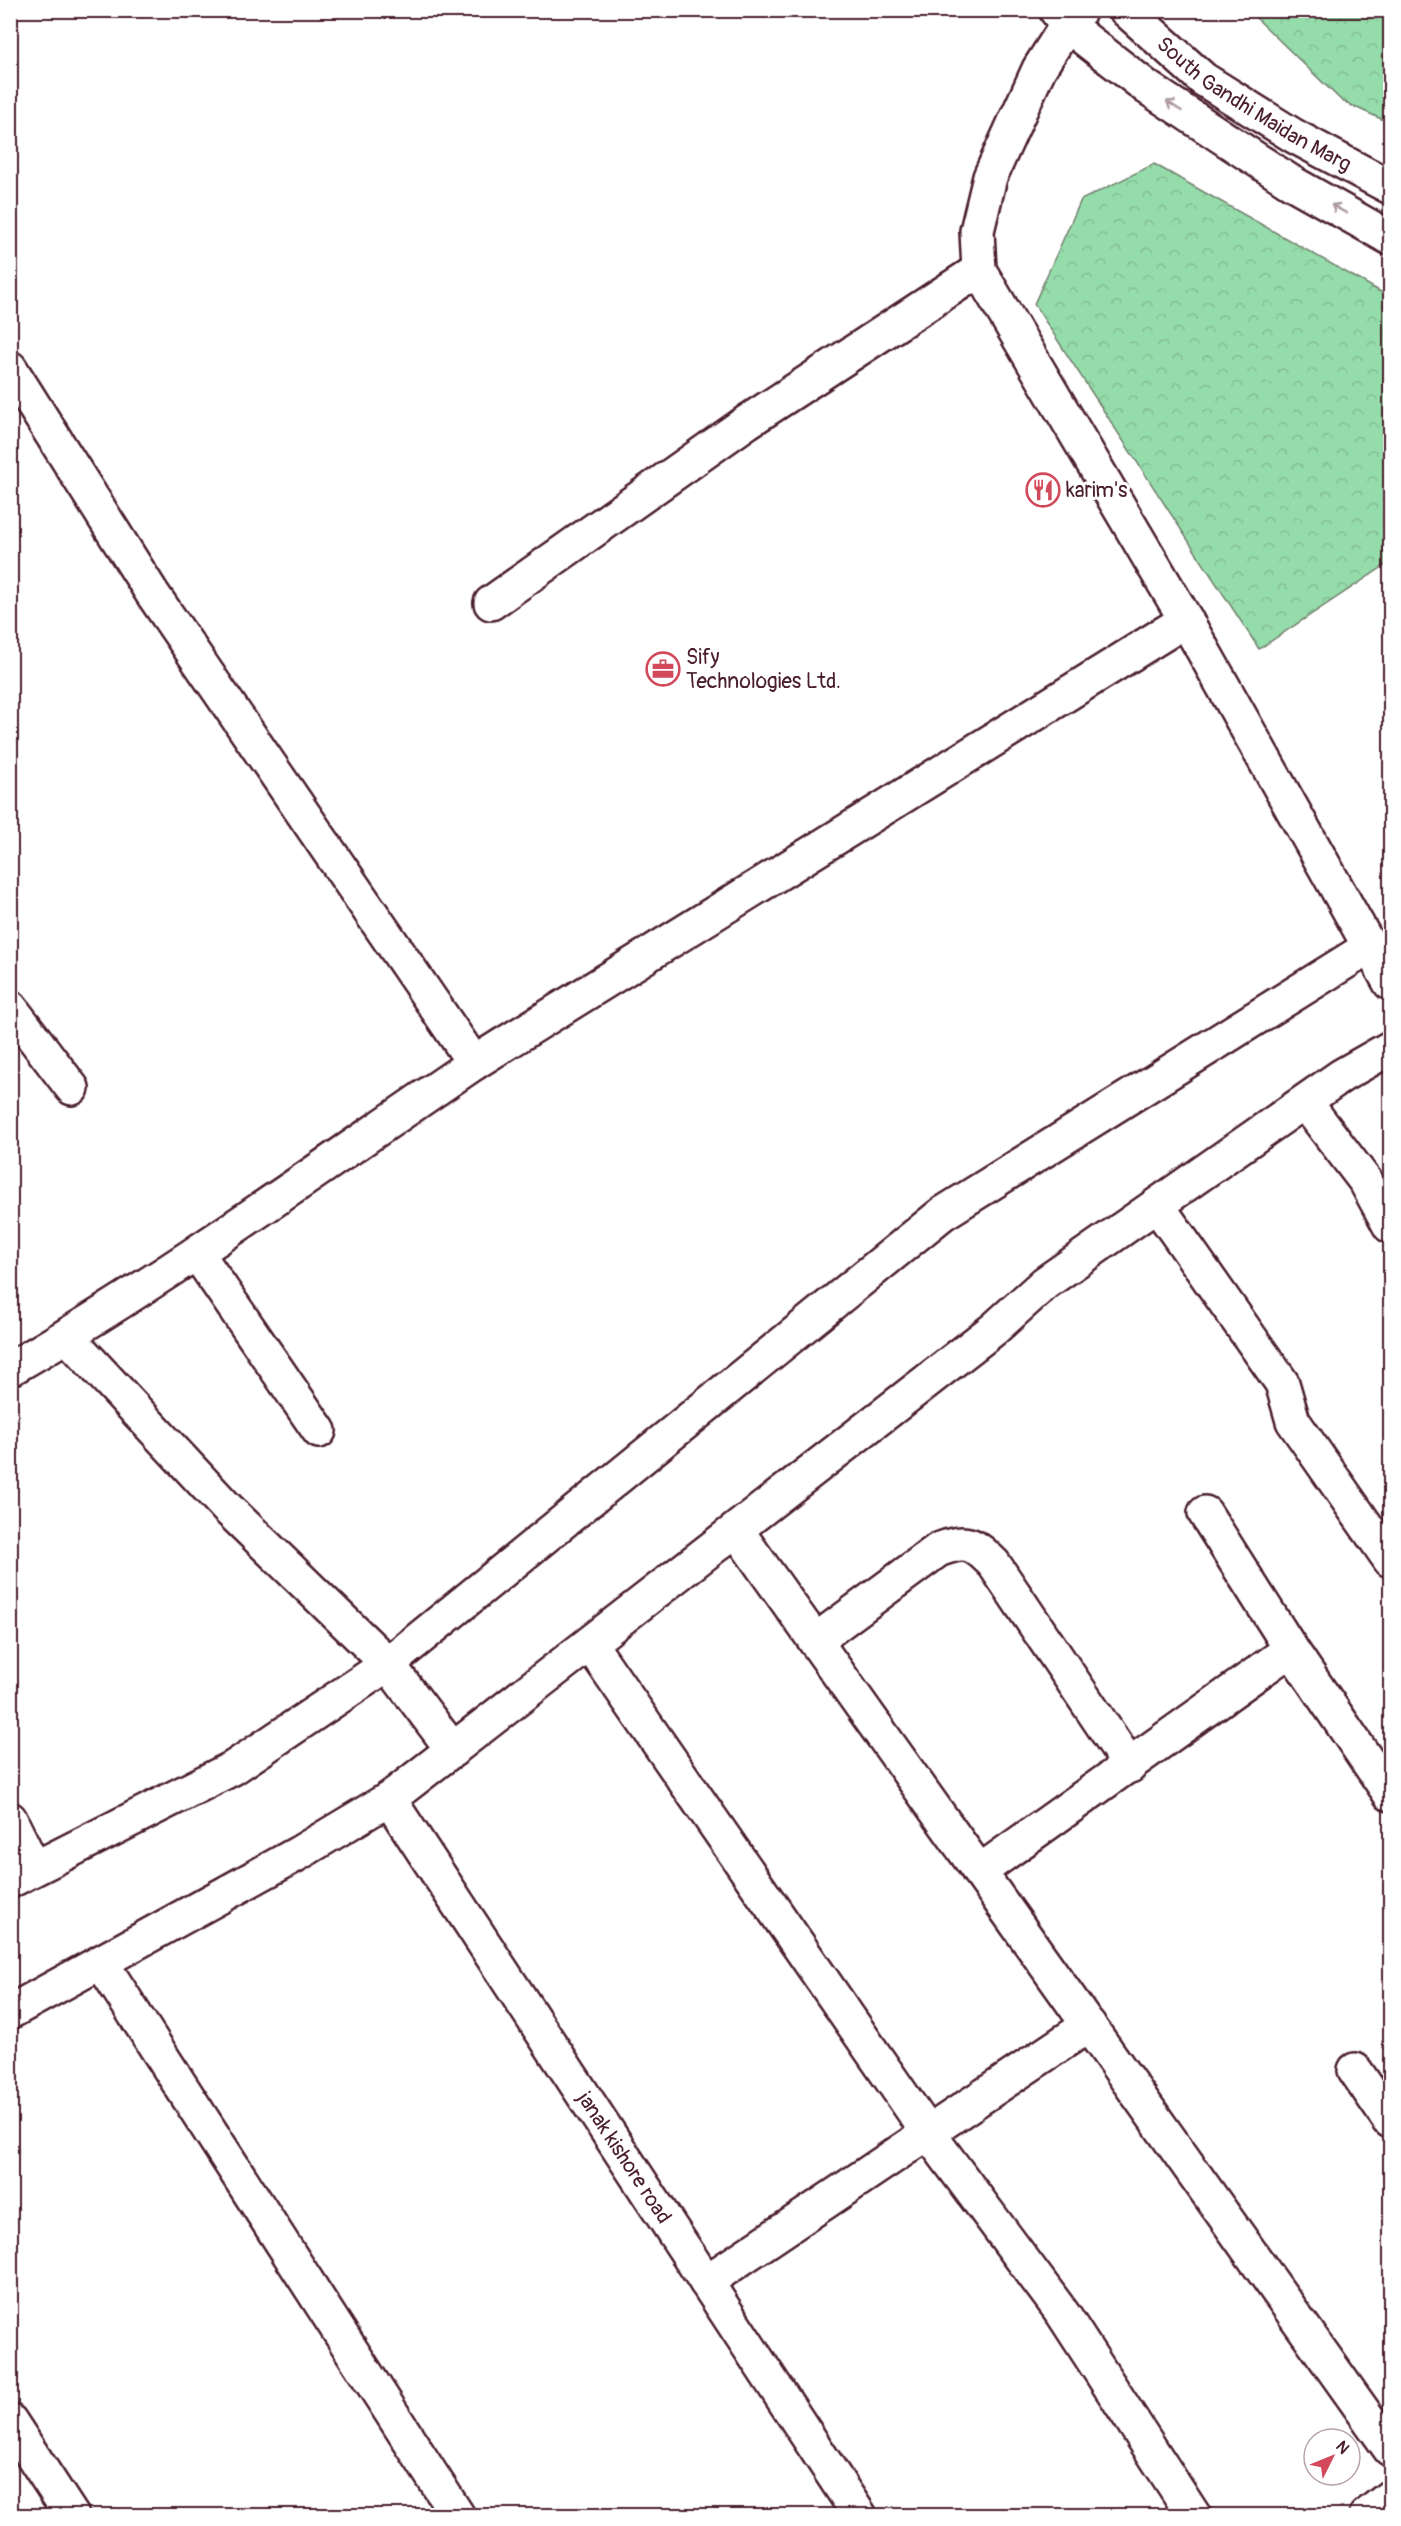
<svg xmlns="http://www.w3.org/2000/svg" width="1401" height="2526" viewBox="0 0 1401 2526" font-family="Pangolin,sans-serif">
  <defs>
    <pattern id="park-crowns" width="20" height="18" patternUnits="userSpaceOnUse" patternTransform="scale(1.5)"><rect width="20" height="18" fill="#95dcab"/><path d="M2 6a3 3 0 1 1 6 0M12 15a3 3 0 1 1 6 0" fill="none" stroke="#82bc93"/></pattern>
  </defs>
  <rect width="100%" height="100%" fill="#fff"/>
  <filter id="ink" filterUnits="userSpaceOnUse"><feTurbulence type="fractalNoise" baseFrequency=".0167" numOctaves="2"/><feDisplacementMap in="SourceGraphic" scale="12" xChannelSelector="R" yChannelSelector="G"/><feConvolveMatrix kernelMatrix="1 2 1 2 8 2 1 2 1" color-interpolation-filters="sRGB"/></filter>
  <g filter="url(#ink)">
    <!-- park -->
    <g fill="url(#park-crowns)" stroke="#707e6b" stroke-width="1.5">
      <polygon points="1249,11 1390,11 1390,123 1342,101"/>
      <polygon points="1154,164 1390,297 1390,562 1259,649 1034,304 1081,200"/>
    </g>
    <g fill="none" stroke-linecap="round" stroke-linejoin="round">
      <!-- street casing -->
      <g stroke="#4a1f2b" stroke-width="38">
        <g id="street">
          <polyline points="1080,10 1067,25 1039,69 990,177 977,231 979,270 1186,620"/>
          <path d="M10 368 152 593 474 1063C321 1167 171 1276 10 1369"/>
          <polyline points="491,603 747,422 979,270"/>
          <polyline points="10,1007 72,1088"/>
          <polyline points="474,1063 1186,620 1390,983"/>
          <polyline points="1305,1102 1366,1182 1390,1226"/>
          <polyline points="1157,1205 1282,1383 1293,1421 1390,1560"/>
          <polyline points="197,1253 319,1431"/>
          <polyline points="67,1336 227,1508 388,1664 453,1750"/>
          <polyline points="1205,1513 1291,1649 1390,1794"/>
          <polyline points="737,1531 1390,2449"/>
          <path d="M815 1641 938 1550C967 1539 973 1543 994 1564L1130 1766"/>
          <polyline points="590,1644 929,2134 1063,2314 1194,2516"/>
          <path id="s1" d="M389 1799 860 2516"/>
          <polyline points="10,1819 34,1868"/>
          <polyline points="979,1872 1291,1649"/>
          <polyline points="10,1881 233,1768 388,1664 942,1214 1371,946"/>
          <polyline points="101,1962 458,2516"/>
          <polyline points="10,2012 299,1853 389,1799 994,1329 1045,1283 1341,1076 1390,1048"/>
          <polyline points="1355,2070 1390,2121"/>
          <polyline points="706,2282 1089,2025"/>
          <polyline points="10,2421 72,2516"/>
          <polyline points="1366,2516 1390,2497"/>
        </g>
      </g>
      <!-- secondary casing -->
      <g stroke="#4a1f2b" stroke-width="38">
        <g id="secondary">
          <polyline points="1056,10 1067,25 1148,88 1289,181 1390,238"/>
          <path id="s2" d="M1126 10 1203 79 1294 136 1390 187"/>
        </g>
      </g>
      <!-- path -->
      <polyline stroke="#4a1f2b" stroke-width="4" stroke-dasharray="4.5 4.5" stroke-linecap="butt" points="1371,10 1390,20"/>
      <!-- street -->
      <use href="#street" stroke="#fff" stroke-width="33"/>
      <!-- secondary -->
      <use href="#secondary" stroke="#fff" stroke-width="33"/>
    </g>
    <!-- one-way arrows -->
    <defs><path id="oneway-shaft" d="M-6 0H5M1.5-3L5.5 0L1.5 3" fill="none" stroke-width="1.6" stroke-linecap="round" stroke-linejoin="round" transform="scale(1.5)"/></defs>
    <g stroke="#ae9aa0">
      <use href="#oneway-shaft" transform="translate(1174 106) rotate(-147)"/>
      <use href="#oneway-shaft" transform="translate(1339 209) rotate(-151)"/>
    </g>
  </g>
  <!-- icons -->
  <defs>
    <g id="restaurant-ring" transform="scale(1.725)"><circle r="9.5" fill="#fff" stroke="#d1495b" stroke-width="1.5"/><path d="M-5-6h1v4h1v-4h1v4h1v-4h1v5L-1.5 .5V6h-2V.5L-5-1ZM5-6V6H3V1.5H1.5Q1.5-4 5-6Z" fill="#d1495b"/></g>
    <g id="office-ring" transform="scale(1.725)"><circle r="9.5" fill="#fff" stroke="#d1495b" stroke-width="1.5"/><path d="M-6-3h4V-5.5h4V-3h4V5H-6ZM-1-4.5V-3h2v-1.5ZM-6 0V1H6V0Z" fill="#d1495b"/></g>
  </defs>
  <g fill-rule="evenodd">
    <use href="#restaurant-ring" x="1043" y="490"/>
    <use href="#office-ring" x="663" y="669"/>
  </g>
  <g text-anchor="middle" stroke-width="6" stroke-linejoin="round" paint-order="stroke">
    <!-- street labels -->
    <g font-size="21" fill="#4a1f2b" stroke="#fff">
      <text dy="7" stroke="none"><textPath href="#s2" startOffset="160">South Gandhi Maidan Marg</textPath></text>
      <text dy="7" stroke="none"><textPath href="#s1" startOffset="429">janak kishore road</textPath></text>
    </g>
    <!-- poi labels -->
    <g font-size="21" fill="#4a1f2b" stroke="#fff" text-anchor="start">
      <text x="1066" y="497">karim's</text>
      <text x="686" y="664">Sify<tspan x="686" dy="24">Technologies Ltd.</tspan></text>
    </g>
  </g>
  <!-- margin -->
  <rect width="1401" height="2526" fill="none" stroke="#fff" stroke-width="36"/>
  <rect x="18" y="18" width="1365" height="2490" fill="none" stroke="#4a1f2b" stroke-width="2" filter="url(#ink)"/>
  <!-- north arrow -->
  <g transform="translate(1332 2457) rotate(47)"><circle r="28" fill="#ffffff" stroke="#b7a5aa" stroke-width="1.5"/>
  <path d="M0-4.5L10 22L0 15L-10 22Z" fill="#d1495b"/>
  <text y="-9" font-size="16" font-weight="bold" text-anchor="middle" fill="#4a1f2b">N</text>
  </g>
</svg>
